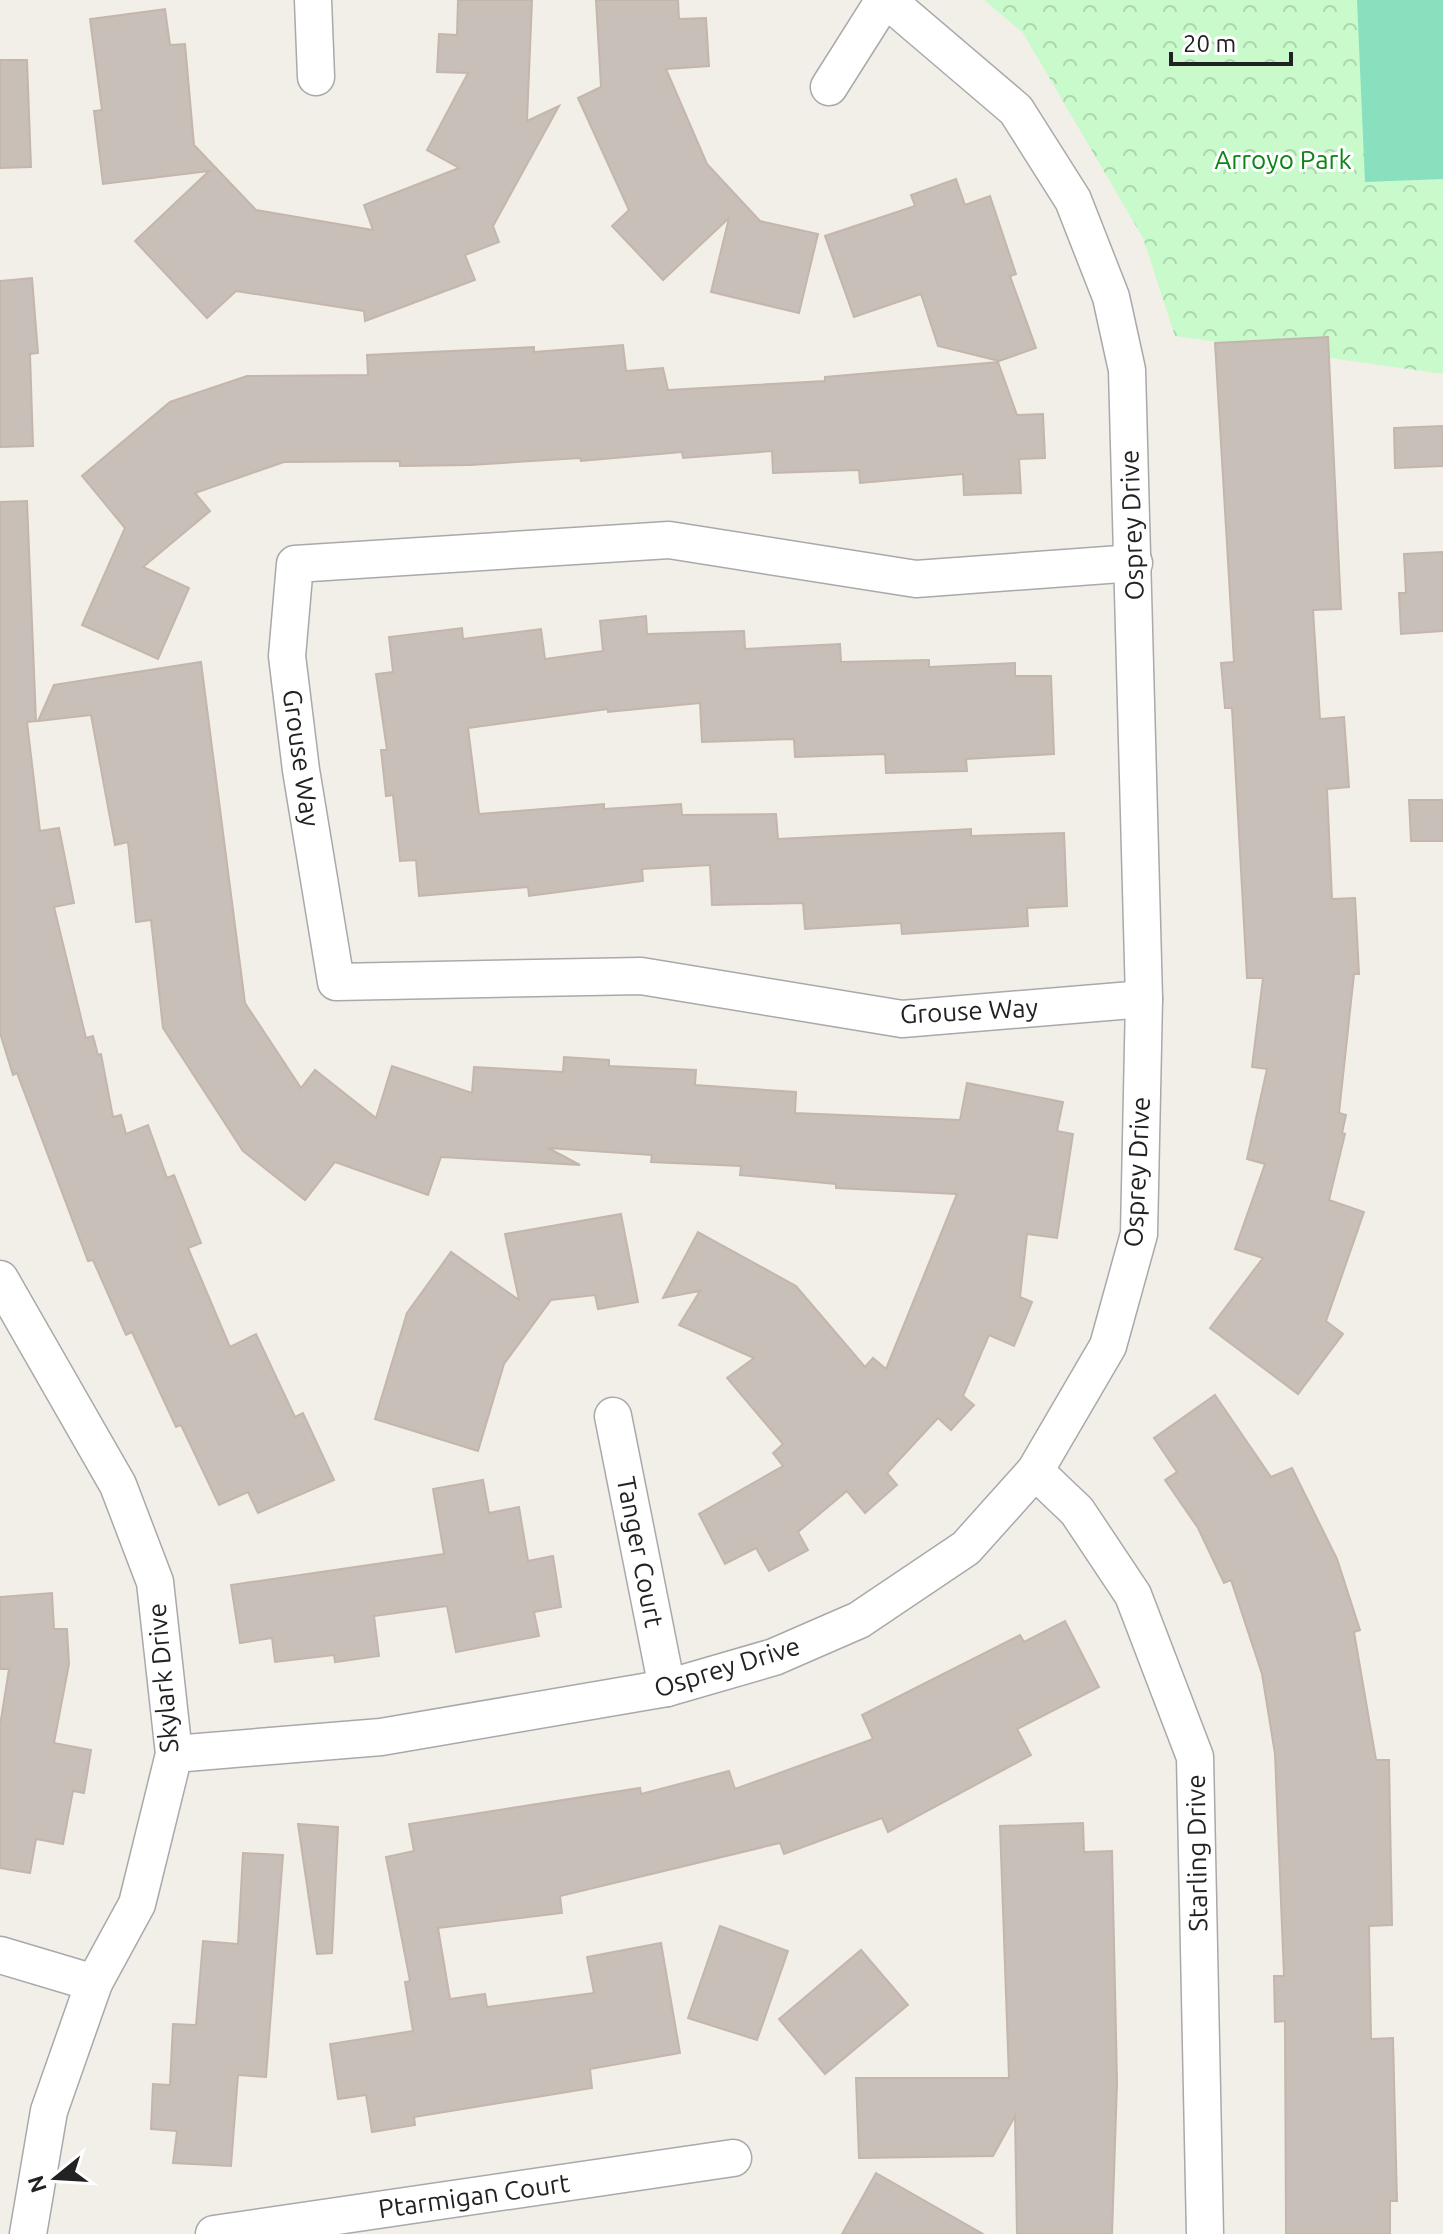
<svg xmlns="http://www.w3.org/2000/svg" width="1443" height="2234" viewBox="0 0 1443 2234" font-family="Ubuntu,sans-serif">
  <defs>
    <pattern id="park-crowns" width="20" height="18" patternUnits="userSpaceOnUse" patternTransform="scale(2)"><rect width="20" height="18" fill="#c8facc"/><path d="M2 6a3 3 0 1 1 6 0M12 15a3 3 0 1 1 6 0" fill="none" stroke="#acd6af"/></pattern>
  </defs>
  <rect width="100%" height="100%" fill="#f2efe9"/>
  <!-- park -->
  <polygon fill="url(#park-crowns)" points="984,0 1443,0 1443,374 1175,336 1143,238 1023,33"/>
  <!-- pitch -->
  <polygon fill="#88e0be" points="1357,0 1443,0 1443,179 1365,182"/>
  <!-- building -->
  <g fill="#c7bfb8" stroke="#c4b6ab" stroke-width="2">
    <polygon points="458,0 532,0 527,121 559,106 493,226 499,242 465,255 475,280 365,321 364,311 236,291 207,318 135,241 209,171 103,184 94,111 102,110 90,19 165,9 170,45 185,44 194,145 256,210 373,230 364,205 459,168 427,150 468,73 437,72 439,34 457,35"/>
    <polygon points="596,0 678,0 679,19 706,18 709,66 666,69 707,164 760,221 818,234 799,313 711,292 729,218 663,280 612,226 629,210 578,98 601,87"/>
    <polygon points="0,60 27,60 31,167 0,168"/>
    <polygon points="956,179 965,205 990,196 1016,274 1010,276 1036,348 999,361 938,346 921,294 854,317 825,236 915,206 911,195"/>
    <polygon points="32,278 38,353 30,354 33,446 0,447 0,281"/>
    <polygon points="1328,337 1341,609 1313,610 1320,719 1344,717 1349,787 1327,789 1332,899 1355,898 1359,974 1354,974 1339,1113 1346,1115 1342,1133 1345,1134 1329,1200 1364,1212 1326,1321 1343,1334 1298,1394 1210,1328 1263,1258 1235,1249 1265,1164 1247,1159 1267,1069 1252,1067 1263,978 1247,978 1232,708 1225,708 1221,663 1234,662 1215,343"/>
    <polygon points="623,345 626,371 663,368 668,390 825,381 825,377 998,362 1017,415 1043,414 1045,458 1019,459 1021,493 964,495 963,474 860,483 859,470 773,473 772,451 683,458 682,452 581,461 580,458 470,465 400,466 400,461 284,462 195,493 210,511 143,567 189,588 158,659 82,625 125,528 82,476 170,402 247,376 368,375 367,355 534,347 534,352"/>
    <polygon points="1443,426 1443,466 1395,468 1394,428"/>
    <polygon points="27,501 36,721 27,722 40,831 59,828 74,903 54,907 86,1038 93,1036 98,1055 101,1054 113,1117 121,1115 126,1134 148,1125 167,1178 174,1175 201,1243 188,1248 230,1347 256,1334 295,1417 303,1413 334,1480 258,1513 248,1492 219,1505 181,1425 176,1427 132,1332 126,1335 93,1260 88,1261 17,1073 13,1075 0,1033 0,502"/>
    <polygon points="1443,552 1443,631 1401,634 1399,593 1406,593 1404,554"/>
    <polygon points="646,616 647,634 744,631 745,649 840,644 841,662 929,660 929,667 1015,663 1015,676 1051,676 1054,754 966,759 967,771 886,773 885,754 795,757 794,739 702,742 700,703 608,712 608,709 468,728 479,814 604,804 604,809 681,804 682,815 776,814 778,839 971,829 971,836 1064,833 1067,906 1027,908 1028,926 902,934 901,923 805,929 803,903 712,905 710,865 642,869 643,881 529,896 528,887 419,896 416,860 400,861 393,795 386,796 381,750 387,750 376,674 393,672 389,637 462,628 463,639 541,629 545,659 603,651 600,621"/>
    <polygon points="201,662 245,1003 301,1088 315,1070 376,1118 392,1066 472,1093 474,1067 563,1072 564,1057 609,1060 609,1066 696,1070 695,1085 796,1092 795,1113 960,1120 967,1083 1063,1102 1057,1131 1073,1134 1057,1238 1027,1234 1020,1297 1032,1302 1014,1346 989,1335 963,1396 974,1405 951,1430 938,1418 887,1473 897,1485 865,1513 847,1491 798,1532 808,1550 769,1571 756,1548 725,1564 699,1514 783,1466 773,1453 783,1444 727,1378 754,1358 679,1325 700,1291 663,1298 698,1232 796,1286 865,1367 873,1358 886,1369 957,1194 836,1188 836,1184 740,1175 741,1166 651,1162 652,1155 548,1148 580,1165 441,1157 428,1195 335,1162 305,1200 243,1151 163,1028 151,920 136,922 128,842 115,845 91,715 38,721 54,685"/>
    <polygon points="1409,800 1443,800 1443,841 1411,841"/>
    <polygon points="621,1214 638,1302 598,1309 595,1295 551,1300 504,1364 478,1451 375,1419 407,1313 451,1252 519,1300 505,1234"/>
    <polygon points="1215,1395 1271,1477 1292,1468 1337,1559 1360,1630 1354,1632 1376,1760 1389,1760 1392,1925 1369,1926 1371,2039 1393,2038 1397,2201 1390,2201 1390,2234 1286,2234 1285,2021 1275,2022 1274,1976 1284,1976 1275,1754 1262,1674 1231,1580 1224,1583 1198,1528 1165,1480 1177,1472 1154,1438"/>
    <polygon points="483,1480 489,1513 519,1507 528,1561 553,1556 561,1607 534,1612 539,1636 456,1652 447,1606 374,1616 379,1656 335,1662 334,1655 275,1662 272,1638 240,1643 231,1585 444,1554 433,1489"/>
    <polygon points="52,1593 54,1629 67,1629 69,1664 54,1743 91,1750 84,1793 73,1791 63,1844 36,1839 30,1873 0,1868 0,1726 9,1669 0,1669 0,1597"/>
    <polygon points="1065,1621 1099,1687 1017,1729 1031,1755 888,1832 882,1818 784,1854 780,1843 560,1896 562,1913 438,1928 450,1999 485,1994 487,2007 594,1993 587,1957 661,1943 680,2053 590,2069 592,2088 414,2117 415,2125 372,2132 366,2095 338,2099 330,2044 413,2031 405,1982 410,1981 386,1857 414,1851 409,1824 640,1788 641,1794 729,1771 735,1789 873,1739 862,1715 1020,1635 1024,1642"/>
    <polygon points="1083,1823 1084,1852 1112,1851 1117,2082 1112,2234 1017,2234 1015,2116 993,2156 859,2158 856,2078 1009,2078 1000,1826"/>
    <polygon points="298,1824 338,1827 332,1953 317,1954"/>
    <polygon points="243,1853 283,1855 266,2077 238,2075 231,2166 173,2163 177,2131 151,2129 153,2084 170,2085 173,2024 196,2025 203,1941 238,1944"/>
    <polygon points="720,1926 788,1951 757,2040 688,2018"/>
    <polygon points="861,1950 908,2005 825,2074 779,2019"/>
    <polygon points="876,2173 983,2234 842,2234"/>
  </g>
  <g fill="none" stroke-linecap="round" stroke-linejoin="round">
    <!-- minor casing -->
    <g stroke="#a9a9a9" stroke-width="39">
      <g id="minor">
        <polyline points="313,0 316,77"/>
        <polyline points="829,87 884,0"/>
        <polyline points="1134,563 916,579 669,540 295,564 287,656 301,770 336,982 641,976 902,1019 1144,999"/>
        <polyline points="0,1279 118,1485 155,1582 174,1754 137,1904 94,1983 49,2111 28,2234"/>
        <polyline points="613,1416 667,1688"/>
        <polyline points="1035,1471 1077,1511 1133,1595 1195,1757 1205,2234"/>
        <polyline points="174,1754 381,1737 667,1688 774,1657 859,1620 966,1548 1035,1471 1108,1346 1139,1234 1144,999 1127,370 1111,297 1073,200 1016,110 887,0"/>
        <polyline points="0,1955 94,1983"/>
        <polyline points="214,2234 733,2158"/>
      </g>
    </g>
    <!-- minor -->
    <use href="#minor" stroke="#fff" stroke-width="36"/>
  </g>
  <g text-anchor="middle" stroke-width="6" stroke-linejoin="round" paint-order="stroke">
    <!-- park labels -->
    <g font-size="26" fill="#0c8416" stroke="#fff">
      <text x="1283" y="169">Arroyo Park</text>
    </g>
    <!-- street labels -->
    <g font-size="26" fill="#222" stroke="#fff">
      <text transform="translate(1132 525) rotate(-92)" y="9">Osprey Drive</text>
      <text transform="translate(301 758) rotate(82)" y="9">Grouse Way</text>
      <text transform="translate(969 1011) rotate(-3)" y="9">Grouse Way</text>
      <text transform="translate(1137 1172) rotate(-87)" y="9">Osprey Drive</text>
      <text transform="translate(640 1552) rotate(79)" y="9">Tanger Court</text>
      <text transform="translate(727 1667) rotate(-17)" y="9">Osprey Drive</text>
      <text transform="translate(163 1678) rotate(-95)" y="9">Skylark Drive</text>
      <text transform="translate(1197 1853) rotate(-91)" y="9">Starling Drive</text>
      <text transform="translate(474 2196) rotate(-8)" y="9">Ptarmigan Court</text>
    </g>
  </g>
  <!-- north arrow -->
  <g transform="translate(56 2178) rotate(252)" stroke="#ffffff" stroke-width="6" paint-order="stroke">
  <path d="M0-6L14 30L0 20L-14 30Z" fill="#222222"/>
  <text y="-12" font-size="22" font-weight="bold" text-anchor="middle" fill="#222222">N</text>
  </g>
  <!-- scale -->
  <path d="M1171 52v12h120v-12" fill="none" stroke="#222222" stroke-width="4"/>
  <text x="1183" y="52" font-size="24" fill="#222222" stroke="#ffffff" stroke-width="6" paint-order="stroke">20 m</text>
</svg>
